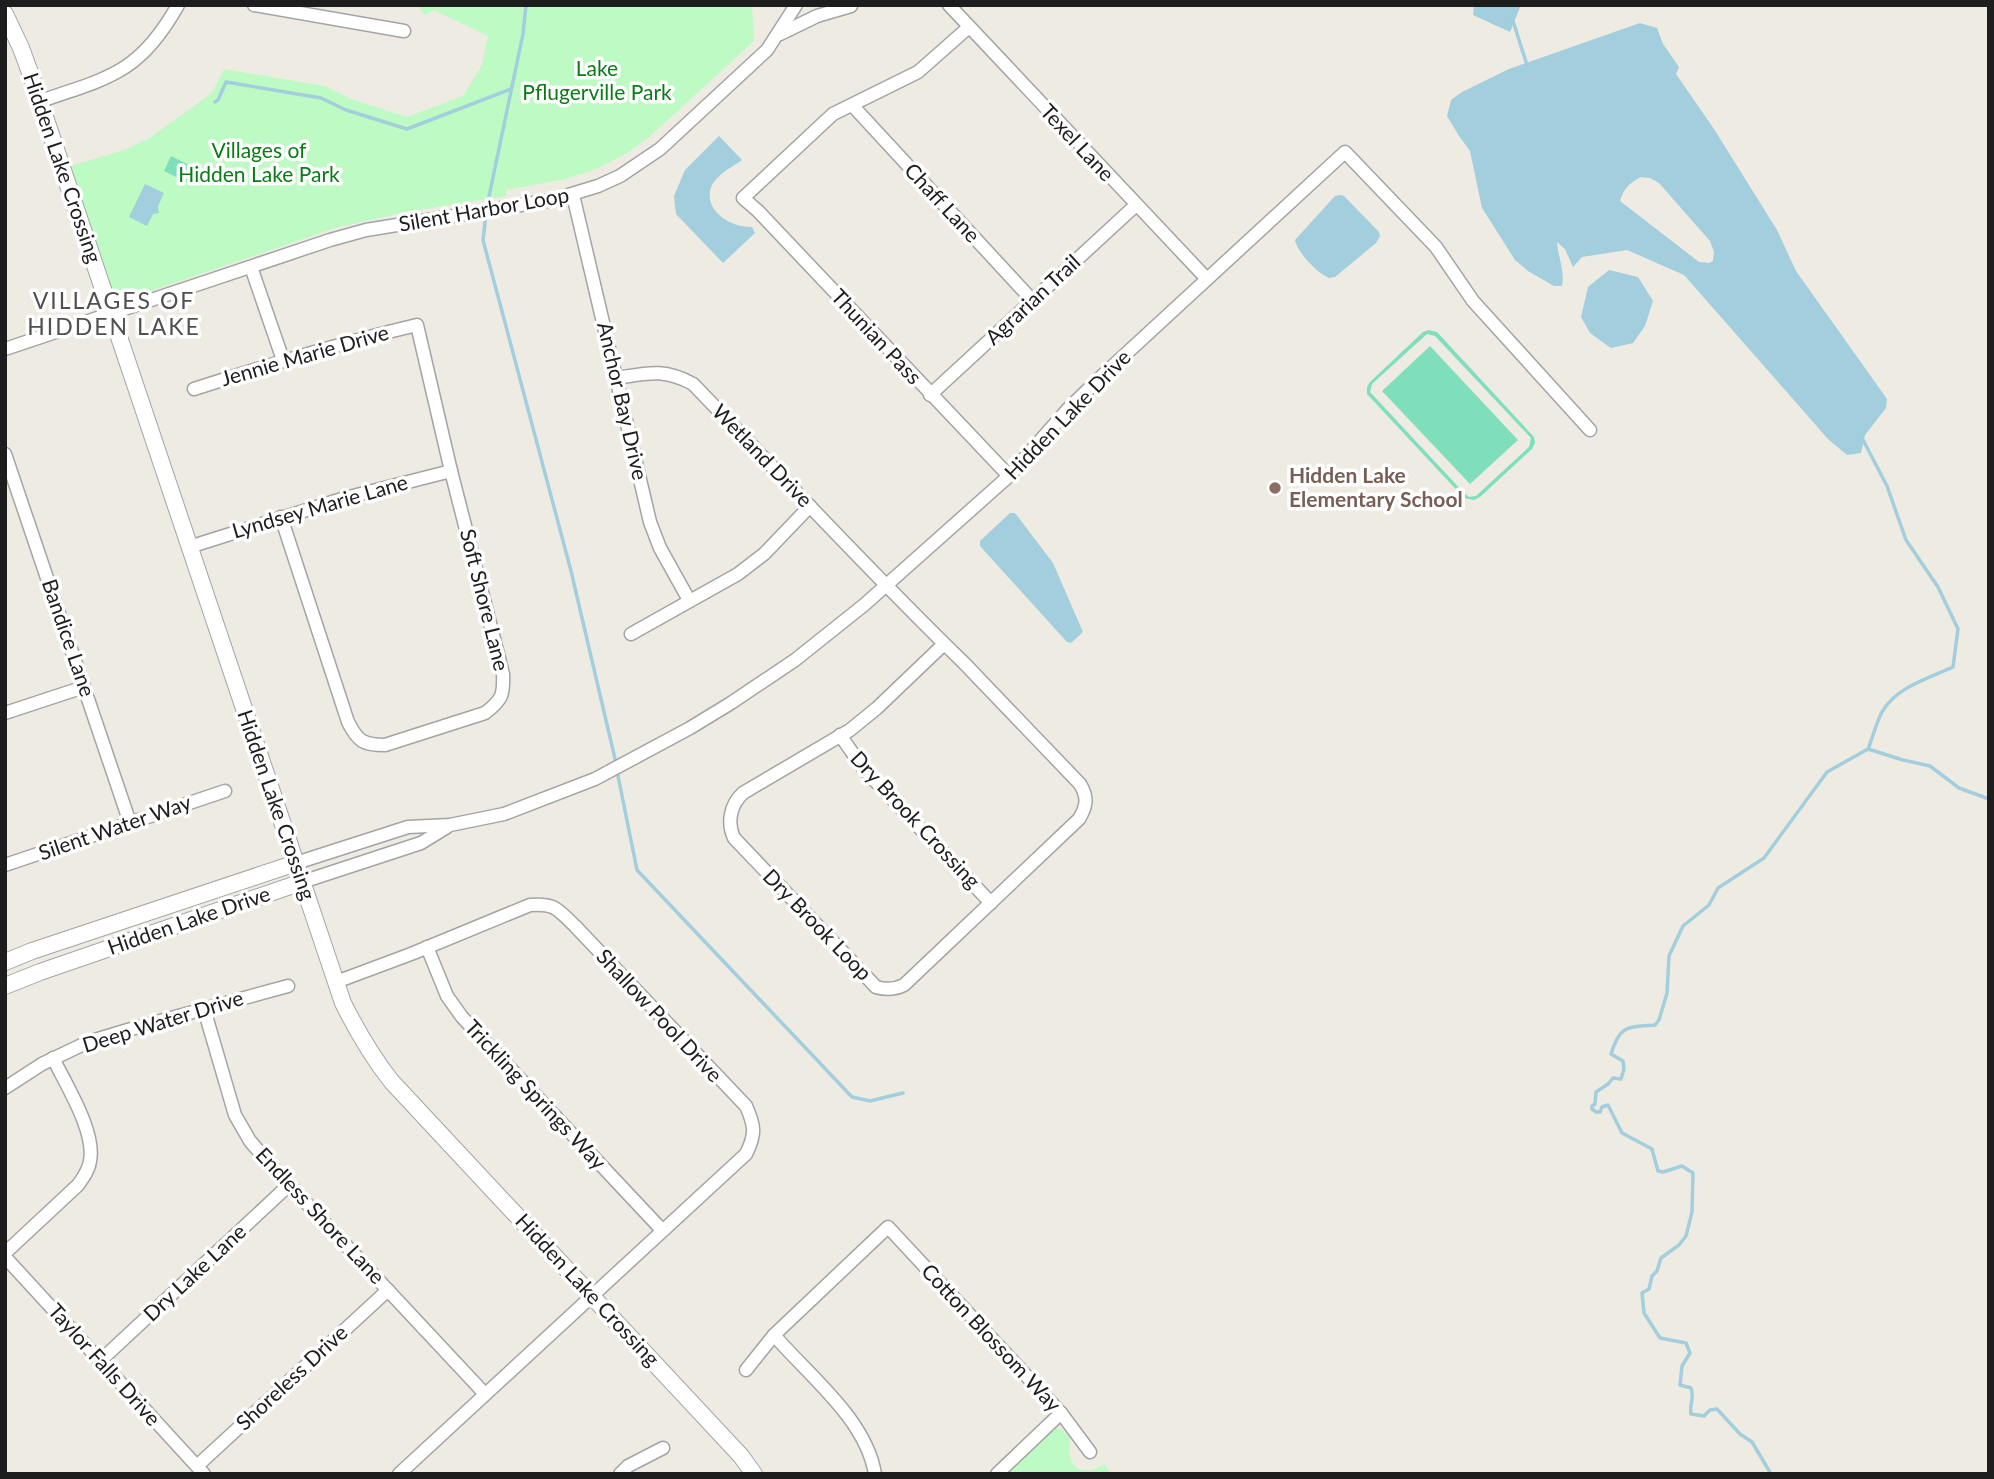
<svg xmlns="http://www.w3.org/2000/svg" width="1994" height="1479" viewBox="0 0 1994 1479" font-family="Lato,sans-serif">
  <rect width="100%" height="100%" fill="#eeebe3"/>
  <!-- park -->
  <g fill="#befac4">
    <polygon points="417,5 752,5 754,41 648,138 627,153 599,168 582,174 561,180 506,190 506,196 406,212 335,228 127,299 115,297 70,166 124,150 151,137 209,95 213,91 224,69 324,86 351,99 407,117 463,96 482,65 488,36 434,10 425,15"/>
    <path d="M1056 1428H1061L1070 1438C1070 1444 1068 1450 1070 1456 1073 1474 1092 1473 1104 1464L1111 1474H1006Z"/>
  </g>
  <!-- pitch -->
  <g fill="#7fdfbc" fill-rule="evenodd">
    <polygon points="171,156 195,168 188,183 164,171"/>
    <path d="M1429 330 1437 332 1534 437 1535 443 1532 449 1480 497 1474 500 1464 498 1367 394V387L1370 382 1423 332ZM1427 334 1435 336 1531 438 1529 447 1476 496 1469 497 1465 494 1370 392 1372 384Z"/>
    <polygon points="1430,346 1518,440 1470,484 1382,391"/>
  </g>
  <!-- water -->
  <g fill="#a2cedd" fill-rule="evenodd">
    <polygon points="1474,5 1521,5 1510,32 1473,15"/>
    <path d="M1640 23 1657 28 1663 44 1679 67 1676 74 1714 129 1777 230 1796 271 1887 399 1886 408 1865 435 1861 453 1847 455 1828 439 1684 275 1627 250 1582 257 1573 267 1565 249 1557 242C1558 257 1565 271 1562 286H1554L1528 271 1515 260 1482 208 1470 151 1459 136 1447 116 1451 100 1462 92 1509 69ZM1641 177 1650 178 1659 183 1710 241 1714 252 1713 261 1709 263 1699 262 1620 201C1623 189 1630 182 1641 177Z"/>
    <path d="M719 136 742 160C731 168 713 176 710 191 706 213 733 228 752 227L755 233 723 263 676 214 674 196 685 170Z"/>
    <polygon points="145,184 164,193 158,206 159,213 153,214 147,226 129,217"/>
    <path d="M1340 195 1344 196 1379 232 1380 236 1376 243 1335 277 1329 278C1318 274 1297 252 1295 240L1335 196Z"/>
    <polygon points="1609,270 1638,277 1653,301 1645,326 1633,343 1611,348 1590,333 1581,317 1588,287"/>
    <polygon points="1010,513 1015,513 1053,563 1083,632 1071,643 1067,642 980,546 980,541"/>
  </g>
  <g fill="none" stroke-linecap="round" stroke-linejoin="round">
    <!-- stream -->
    <g stroke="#a2cedd" stroke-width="3.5">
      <polyline points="1512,18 1528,68"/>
      <polyline points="215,102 218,100 226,82 321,98 346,110 407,129 511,89"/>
      <polyline points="487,206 523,34 526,5"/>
      <polyline points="486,214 483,240 571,571 616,763"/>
      <polyline points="1868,749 1903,760 1930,766 1959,788 1989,799"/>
      <polyline points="617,771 637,870 852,1097 870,1101 903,1093"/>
      <path d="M1771 1474 1752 1442 1740 1434 1717 1409 1710 1410 1704 1416 1691 1414C1689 1403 1695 1399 1691 1388L1680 1385 1682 1366 1690 1353 1686 1343 1660 1338 1644 1313 1642 1293 1649 1289 1652 1276 1657 1271 1661 1258 1679 1245 1686 1236 1692 1212 1693 1173 1682 1166 1663 1172 1658 1171 1652 1149 1622 1133 1608 1105 1602 1107 1600 1112H1596L1592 1109V1106L1595 1104 1596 1092 1608 1084 1613 1078 1621 1079 1624 1069 1623 1061 1611 1054C1620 1025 1627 1027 1655 1025L1659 1020 1667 993 1669 956 1683 926 1709 905 1718 888 1764 858 1827 772 1868 749C1873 737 1876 723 1882 712 1896 687 1929 678 1953 667L1958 629 1938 587 1906 540 1887 486 1862 438"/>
    </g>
    <!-- minor casing -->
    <g stroke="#a4a4a4" stroke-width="15">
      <g id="minor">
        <polyline points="254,5 404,31"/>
        <polyline points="949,5 1207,279"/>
        <polyline points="969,27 918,72 833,114 743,198 758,211 1009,476"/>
        <polyline points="780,34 817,16 851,6"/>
        <path d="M40 101C109 78 140 73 178 5"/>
        <polyline points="852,105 1032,300"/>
        <polyline points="573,195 650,522 660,548 689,600"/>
        <polyline points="251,267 283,360"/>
        <polyline points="5,349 330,240 366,230 552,200 598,186 620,176 660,149 767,50 796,5"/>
        <path d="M617 378C648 373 664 368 693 384 783 477 871 573 964 663L1080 784C1088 797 1087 806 1079 819L904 985C894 990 886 990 876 987L734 838C727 823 730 805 743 793L850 730 877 708 944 644"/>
        <path d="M194 389C268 365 341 343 417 325L451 471 503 674C504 695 502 700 485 713L385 745C364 745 358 742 348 722L281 517"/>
        <polyline points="930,395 1136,205"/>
        <polyline points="5,454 130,823"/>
        <polyline points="189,547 345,498 451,471"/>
        <polyline points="631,634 738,574 764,554 810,506"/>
        <polyline points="5,713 84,687"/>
        <polyline points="840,735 863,768 991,903"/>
        <polyline points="296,863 408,827 450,825 504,814 595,779 690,728 731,703 795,660 864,605 1009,476 1068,409 1103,375 1345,152 1436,247 1473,301 1590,430"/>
        <polyline points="5,865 225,791"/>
        <polyline points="302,882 421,843 447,827"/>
        <polyline points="427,947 447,996 462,1017 662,1230"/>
        <path d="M336 982 411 954 530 905C556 903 558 910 575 926L746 1106C755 1126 756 1134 746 1154L399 1474"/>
        <polyline points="204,1009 235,1115 250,1141 268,1162 485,1394"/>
        <polyline points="5,1088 42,1064 88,1042 131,1029 288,986"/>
        <path d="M5 1253 78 1185C83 1178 89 1170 90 1161 96 1132 66 1085 53 1058"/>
        <polyline points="5,1257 204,1474"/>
        <path d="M774 1335C809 1376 866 1419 875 1474"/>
        <polyline points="100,1361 289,1185"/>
        <polyline points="746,1370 774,1335 888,1227 1061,1413 1090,1452"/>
        <polyline points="197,1466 388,1290"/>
        <polyline points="620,1474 628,1466 663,1448"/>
        <polyline points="997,1474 1061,1413"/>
      </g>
    </g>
    <!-- tertiary casing -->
    <g stroke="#a4a4a4" stroke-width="18">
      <g id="tertiary">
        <path d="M5 14 21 48 32 78 343 1003C357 1031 372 1057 392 1082L741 1456 754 1474"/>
        <polyline points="5,962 32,951 296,863"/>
        <polyline points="5,986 40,972 302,882"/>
      </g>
    </g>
    <!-- minor -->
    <use href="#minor" stroke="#fff" stroke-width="12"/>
    <!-- tertiary -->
    <use href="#tertiary" stroke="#fff" stroke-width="16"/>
  </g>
  <!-- markers -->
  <circle fill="#8d6e63" stroke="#fff" stroke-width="2.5" cx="1275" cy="488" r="7"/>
  <g text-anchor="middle" stroke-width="7" stroke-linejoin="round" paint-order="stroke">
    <!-- park labels -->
    <g font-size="21" fill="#0a7c16" stroke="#fff">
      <text x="597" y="76">Lake<tspan x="597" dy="24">Pflugerville Park</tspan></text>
      <text x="259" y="158">Villages of<tspan x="259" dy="24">Hidden Lake Park</tspan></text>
    </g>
    <!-- street labels -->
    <g font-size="21" fill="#1d1d1d" stroke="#fff">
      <text transform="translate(1077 143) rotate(47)" y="7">Texel Lane</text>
      <text transform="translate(62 168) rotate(71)" y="7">Hidden Lake Crossing</text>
      <text transform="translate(942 203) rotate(47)" y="7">Chaff Lane</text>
      <text transform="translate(484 210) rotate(-10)" y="7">Silent Harbor Loop</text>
      <text transform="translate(1033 300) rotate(-43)" y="7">Agrarian Trail</text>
      <text transform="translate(876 337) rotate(47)" y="7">Thunian Pass</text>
      <text transform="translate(305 356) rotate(-16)" y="7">Jennie Marie Drive</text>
      <text transform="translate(622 401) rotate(77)" y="7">Anchor Bay Drive</text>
      <text transform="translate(1068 415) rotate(-46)" y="7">Hidden Lake Drive</text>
      <text transform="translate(762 456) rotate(46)" y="7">Wetland Drive</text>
      <text transform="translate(320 507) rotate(-16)" y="7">Lyndsey Marie Lane</text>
      <text transform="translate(484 600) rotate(76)" y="7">Soft Shore Lane</text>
      <text transform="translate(68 638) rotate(71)" y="7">Bandice Lane</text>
      <text transform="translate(276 805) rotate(71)" y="7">Hidden Lake Crossing</text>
      <text transform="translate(915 820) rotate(47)" y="7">Dry Brook Crossing</text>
      <text transform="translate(115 828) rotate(-19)" y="7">Silent Water Way</text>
      <text transform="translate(189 921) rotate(-19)" y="7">Hidden Lake Drive</text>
      <text transform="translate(817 925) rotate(46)" y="7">Dry Brook Loop</text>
      <text transform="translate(659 1016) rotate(47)" y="7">Shallow Pool Drive</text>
      <text transform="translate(163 1022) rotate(-17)" y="7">Deep Water Drive</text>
      <text transform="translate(535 1095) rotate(47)" y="7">Trickling Springs Way</text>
      <text transform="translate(320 1216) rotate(47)" y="7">Endless Shore Lane</text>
      <text transform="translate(195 1273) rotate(-43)" y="7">Dry Lake Lane</text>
      <text transform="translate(587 1290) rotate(47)" y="7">Hidden Lake Crossing</text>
      <text transform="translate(991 1338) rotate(47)" y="7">Cotton Blossom Way</text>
      <text transform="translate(104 1365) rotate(48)" y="7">Taylor Falls Drive</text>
      <text transform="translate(292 1378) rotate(-43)" y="7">Shoreless Drive</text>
    </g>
    <!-- education labels -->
    <g font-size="21" font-weight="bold" fill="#785e54" stroke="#fff" text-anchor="start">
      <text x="1289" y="483">Hidden Lake<tspan x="1289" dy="24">Elementary School</tspan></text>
    </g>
    <!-- neighbourhood labels -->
    <g font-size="23" letter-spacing="2" fill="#505050" stroke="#fff">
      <text x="114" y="309">VILLAGES OF<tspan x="114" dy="26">HIDDEN LAKE</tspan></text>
    </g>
  </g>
  <!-- border -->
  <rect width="1994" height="1479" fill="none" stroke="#1d1d1d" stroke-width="14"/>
</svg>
